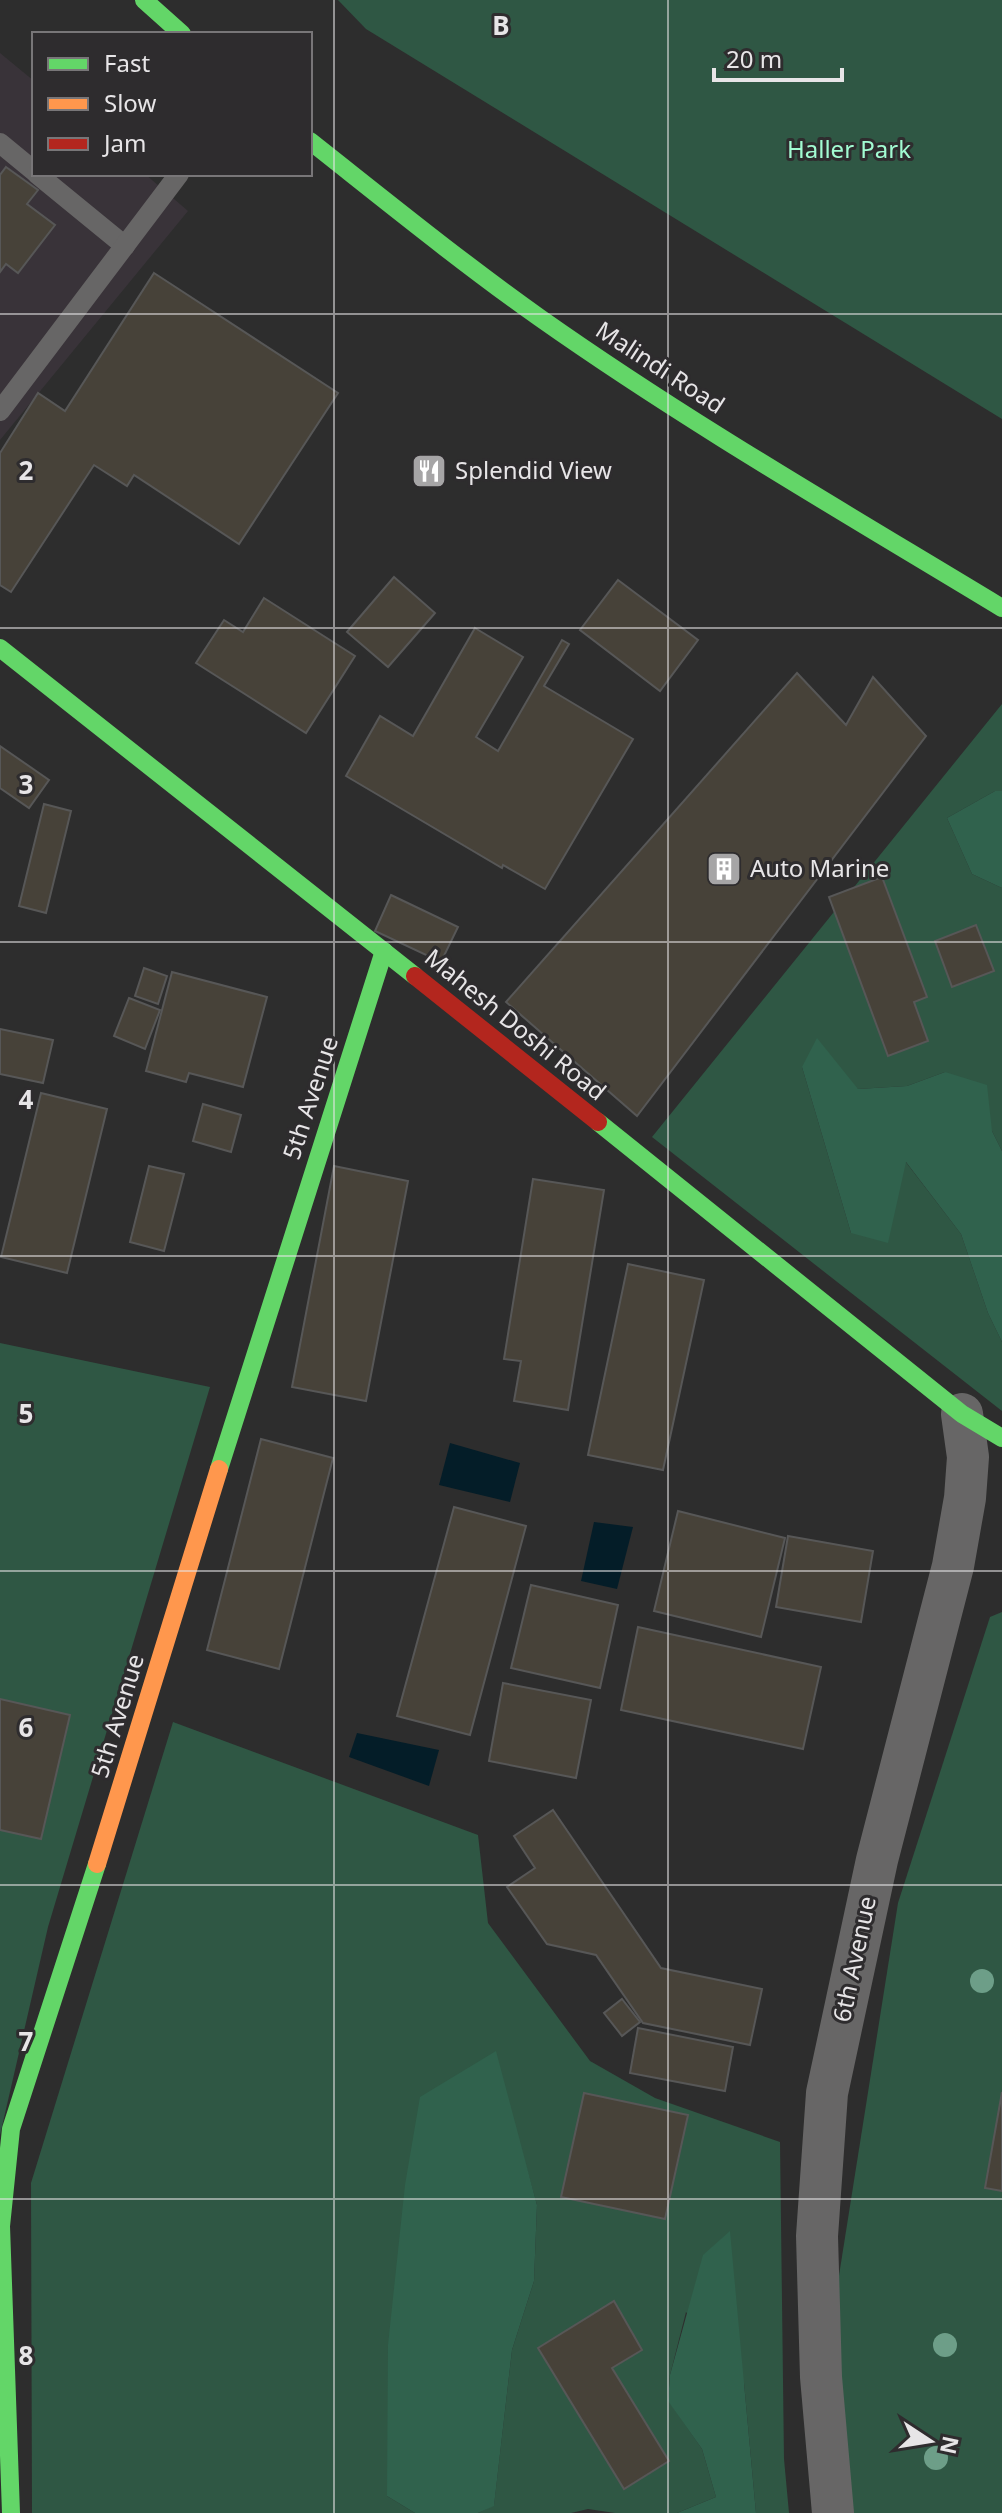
<svg xmlns="http://www.w3.org/2000/svg" width="1002" height="2513" viewBox="0 0 1002 2513" font-family="'Noto Sans',sans-serif">
  <rect width="100%" height="100%" fill="#2d2d2d"/>
  <!-- built -->
  <polygon fill="#393339" points="0,53 34,81 34,174 145,174 188,211 0,440"/>
  <!-- green -->
  <g fill="#2f5744">
    <polygon points="338,0 1002,0 1002,419 366,29"/>
    <polygon points="1002,704 1002,791 995,791 947,818 972,874 1002,888 1002,1151 992,1131 945,1072 907,1086 858,1089 802,1067 851,1233 905,1161 961,1234 988,1313 1002,1342 1002,1411 652,1137"/>
    <polygon points="0,1343 210,1387 48,1927 0,2135"/>
    <polygon points="1002,1612 1002,2513 845,2513 831,2326 898,1903 990,1617"/>
    <polygon points="173,1722 478,1835 488,1923 590,2061 655,2098 780,2142 784,2459 789,2513 756,2513 744,2383 686,2312 670,2375 668,2400 702,2449 716,2497 677,2513 615,2513 588,2509 571,2513 478,2513 494,2505 512,2350 534,2281 537,2205 519,2141 387,2496 415,2513 32,2513 31,2183"/>
  </g>
  <!-- forest -->
  <g fill="#30624d">
    <polygon points="995,791 1002,791 1002,888 972,874 947,818"/>
    <polygon points="817,1038 858,1089 907,1086 945,1072 987,1085 992,1131 1002,1151 1002,1342 988,1313 961,1234 906,1162 888,1243 851,1233 802,1067"/>
    <polygon points="496,2051 537,2205 534,2281 512,2350 494,2506 478,2513 415,2513 387,2496 388,2345 405,2185 420,2097"/>
    <polygon points="730,2231 756,2513 677,2513 716,2497 702,2449 668,2401 670,2375 703,2255"/>
  </g>
  <!-- water -->
  <g fill="#041d28">
    <polygon points="450,1443 520,1463 510,1502 439,1485"/>
    <polygon points="594,1522 633,1527 617,1589 581,1581"/>
    <polygon points="357,1733 439,1750 429,1786 349,1757"/>
  </g>
  <!-- building -->
  <g fill="#474239" stroke="#575757" stroke-width="2">
    <polygon points="6,167 38,190 27,204 55,225 18,273 6,264 0,272 0,175"/>
    <polygon points="154,273 338,393 239,544 134,475 127,486 94,465 11,592 0,585 0,453 38,393 65,411"/>
    <polygon points="394,577 435,613 388,667 347,632"/>
    <polygon points="618,580 698,640 660,691 580,630"/>
    <polygon points="264,598 355,656 306,733 196,663 224,620 243,632"/>
    <polygon points="475,628 523,657 476,737 498,751 562,640 569,644 544,686 633,739 545,889 503,865 502,868 346,776 380,716 413,736"/>
    <polygon points="797,673 846,725 873,677 926,736 637,1116 506,1002"/>
    <polygon points="0,746 49,780 29,808 0,788"/>
    <polygon points="44,804 71,811 46,913 19,906"/>
    <polygon points="882,877 927,997 914,1002 928,1041 888,1056 829,897"/>
    <polygon points="391,895 458,927 441,962 375,931"/>
    <polygon points="976,925 994,971 952,987 935,941"/>
    <polygon points="144,968 167,976 158,1004 135,996"/>
    <polygon points="172,972 267,997 243,1087 189,1073 186,1082 146,1071"/>
    <polygon points="129,998 160,1010 145,1049 114,1036"/>
    <polygon points="0,1029 53,1040 43,1083 0,1074"/>
    <polygon points="41,1093 107,1109 67,1273 1,1257"/>
    <polygon points="203,1104 241,1115 231,1152 193,1141"/>
    <polygon points="149,1166 184,1174 164,1251 130,1242"/>
    <polygon points="334,1166 408,1181 366,1401 292,1387"/>
    <polygon points="533,1179 604,1190 568,1410 514,1401 521,1361 504,1359"/>
    <polygon points="628,1264 704,1280 663,1470 588,1455"/>
    <polygon points="261,1439 333,1458 279,1669 207,1650"/>
    <polygon points="454,1507 526,1526 470,1735 397,1716"/>
    <polygon points="678,1511 785,1538 761,1637 654,1611"/>
    <polygon points="788,1536 873,1551 861,1622 776,1607"/>
    <polygon points="531,1585 618,1605 600,1688 511,1668"/>
    <polygon points="638,1627 821,1667 803,1749 621,1710"/>
    <polygon points="503,1683 591,1700 576,1778 489,1761"/>
    <polygon points="0,1699 70,1715 41,1839 0,1830"/>
    <polygon points="553,1810 661,1968 762,1989 750,2045 643,2023 596,1955 547,1944 507,1887 535,1868 514,1836"/>
    <polygon points="622,1999 640,2022 622,2036 604,2013"/>
    <polygon points="638,2028 733,2047 725,2091 630,2073"/>
    <polygon points="1002,2092 1002,2191 985,2188"/>
    <polygon points="584,2093 688,2115 665,2219 561,2197"/>
    <polygon points="614,2301 642,2350 612,2368 669,2461 624,2489 538,2348"/>
  </g>
  <g fill="none" stroke-linecap="round" stroke-linejoin="round">
    <!-- lane -->
    <g stroke="#676666" stroke-width="20">
      <polyline points="0,143 34,171"/>
      <polyline points="37,174 125,246"/>
      <polyline points="0,411 179,174"/>
    </g>
    <!-- street -->
    <polyline stroke="#676666" stroke-width="42" points="833,2513 821,2377 817,2236 827,2093 877,1860 953,1566 965,1498 968,1457 962,1414"/>
    <!-- fast -->
    <g stroke="#63d668" stroke-width="18">
      <polyline points="144,0 182,34"/>
      <path d="M310 141C386 201 461 262 540 318 689 423 847 514 1002 608"/>
      <polyline points="0,648 415,976"/>
      <polyline points="598,1122 962,1414 1002,1438"/>
      <polyline points="219,1469 384,951"/>
      <polyline points="11,2513 1,2226 11,2129 97,1864"/>
    </g>
    <!-- slow -->
    <polyline stroke="#ff974d" stroke-width="18" points="97,1864 219,1469"/>
    <!-- jam -->
    <polyline stroke="#b3261e" stroke-width="18" points="415,976 598,1122"/>
  </g>
  <!-- trees -->
  <g fill="#6d9e88">
    <circle cx="982" cy="1981" r="12"/>
    <circle cx="945" cy="2345" r="12"/>
    <circle cx="936" cy="2458" r="12"/>
  </g>
  <!-- grid -->
  <path fill="none" stroke="#e7e5e7" stroke-width="2" stroke-opacity="0.55" d="M334 0V2513M668 0V2513M0 314H1002M0 628H1002M0 942H1002M0 1256H1002M0 1571H1002M0 1885H1002M0 2199H1002"/>
  <!-- icons -->
  <defs>
    <g id="restaurant-square" transform="scale(1.8)"><rect x="-9" y="-9" width="18" height="18" rx="4" fill="#a6a5a6" stroke="#2e2c2e"/><path d="M-5-6h1v4h1v-4h1v4h1v-4h1v5L-1.5 .5V6h-2V.5L-5-1ZM5-6V6H3V1.5H1.5Q1.5-4 5-6Z" fill="#fff"/></g>
    <g id="building-square" transform="scale(1.8)"><rect x="-9" y="-9" width="18" height="18" rx="4" fill="#a6a5a6" stroke="#2e2c2e"/><path d="M-4-6H4V6H1V3H-1V6H-4ZM-2.5-4.3h1.7v1.8h-1.7ZM.8-4.3h1.7v1.8H.8ZM-2.5-1h1.7V.8h-1.7ZM.8-1h1.7V.8H.8Z" fill="#fff"/></g>
  </defs>
  <g fill-rule="evenodd">
    <use href="#restaurant-square" x="429" y="471"/>
    <use href="#building-square" x="724" y="869"/>
  </g>
  <g text-anchor="middle" stroke-width="6" stroke-linejoin="round" paint-order="stroke">
    <!-- park labels -->
    <g font-size="24" fill="#a2fbd2" stroke="#2e2c2e">
      <text x="849" y="158">Haller Park</text>
    </g>
    <!-- street labels -->
    <g font-size="24" fill="#e7e5e7" stroke="#2e2c2e">
      <text transform="translate(660 368) rotate(33)" y="8">Malindi Road</text>
      <text transform="translate(515 1025) rotate(39)" y="8">Mahesh Doshi Road</text>
      <text transform="translate(311 1098) rotate(-72)" y="8">5th Avenue</text>
      <text transform="translate(118 1716) rotate(-73)" y="8">5th Avenue</text>
      <text transform="translate(855 1959) rotate(-78)" y="8">6th Avenue</text>
    </g>
    <!-- poi labels -->
    <g font-size="24" fill="#e7e5e7" stroke="#2e2c2e" text-anchor="start">
      <text x="455" y="479">Splendid View</text>
      <text x="750" y="877">Auto Marine</text>
    </g>
  </g>
  <g font-size="26" text-anchor="middle" font-weight="bold" fill="#e7e5e7" stroke="#2e2c2e" stroke-width="6" stroke-linejoin="round" paint-order="stroke">
    <text x="501" y="35">B</text>
    <text x="26" y="480">2</text>
    <text x="26" y="794">3</text>
    <text x="26" y="1109">4</text>
    <text x="26" y="1423">5</text>
    <text x="26" y="1737">6</text>
    <text x="26" y="2051">7</text>
    <text x="26" y="2365">8</text>
  </g>
  <!-- legend -->
  <rect x="32" y="32" width="280" height="144" fill="#2e2c2e" stroke="#787678" stroke-width="2"/>
  <rect x="48" y="58" width="40" height="12" fill="#63d668" stroke="#787678" stroke-width="2"/>
  <text x="104" y="72" font-size="24" fill="#e7e5e7">Fast</text>
  <rect x="48" y="98" width="40" height="12" fill="#ff974d" stroke="#787678" stroke-width="2"/>
  <text x="104" y="112" font-size="24" fill="#e7e5e7">Slow</text>
  <rect x="48" y="138" width="40" height="12" fill="#b3261e" stroke="#787678" stroke-width="2"/>
  <text x="104" y="152" font-size="24" fill="#e7e5e7">Jam</text>
  <!-- north arrow -->
  <g transform="translate(930 2441) rotate(102)" stroke="#2e2c2e" stroke-width="6" paint-order="stroke">
  <path d="M0-6L14 30L0 20L-14 30Z" fill="#e7e5e7"/>
  <text y="-12" font-size="22" font-weight="bold" text-anchor="middle" fill="#e7e5e7">N</text>
  </g>
  <!-- scale -->
  <path d="M714 68v12h128v-12" fill="none" stroke="#e7e5e7" stroke-width="4"/>
  <text x="726" y="68" font-size="24" fill="#e7e5e7" stroke="#2e2c2e" stroke-width="6" paint-order="stroke">20 m</text>
</svg>
